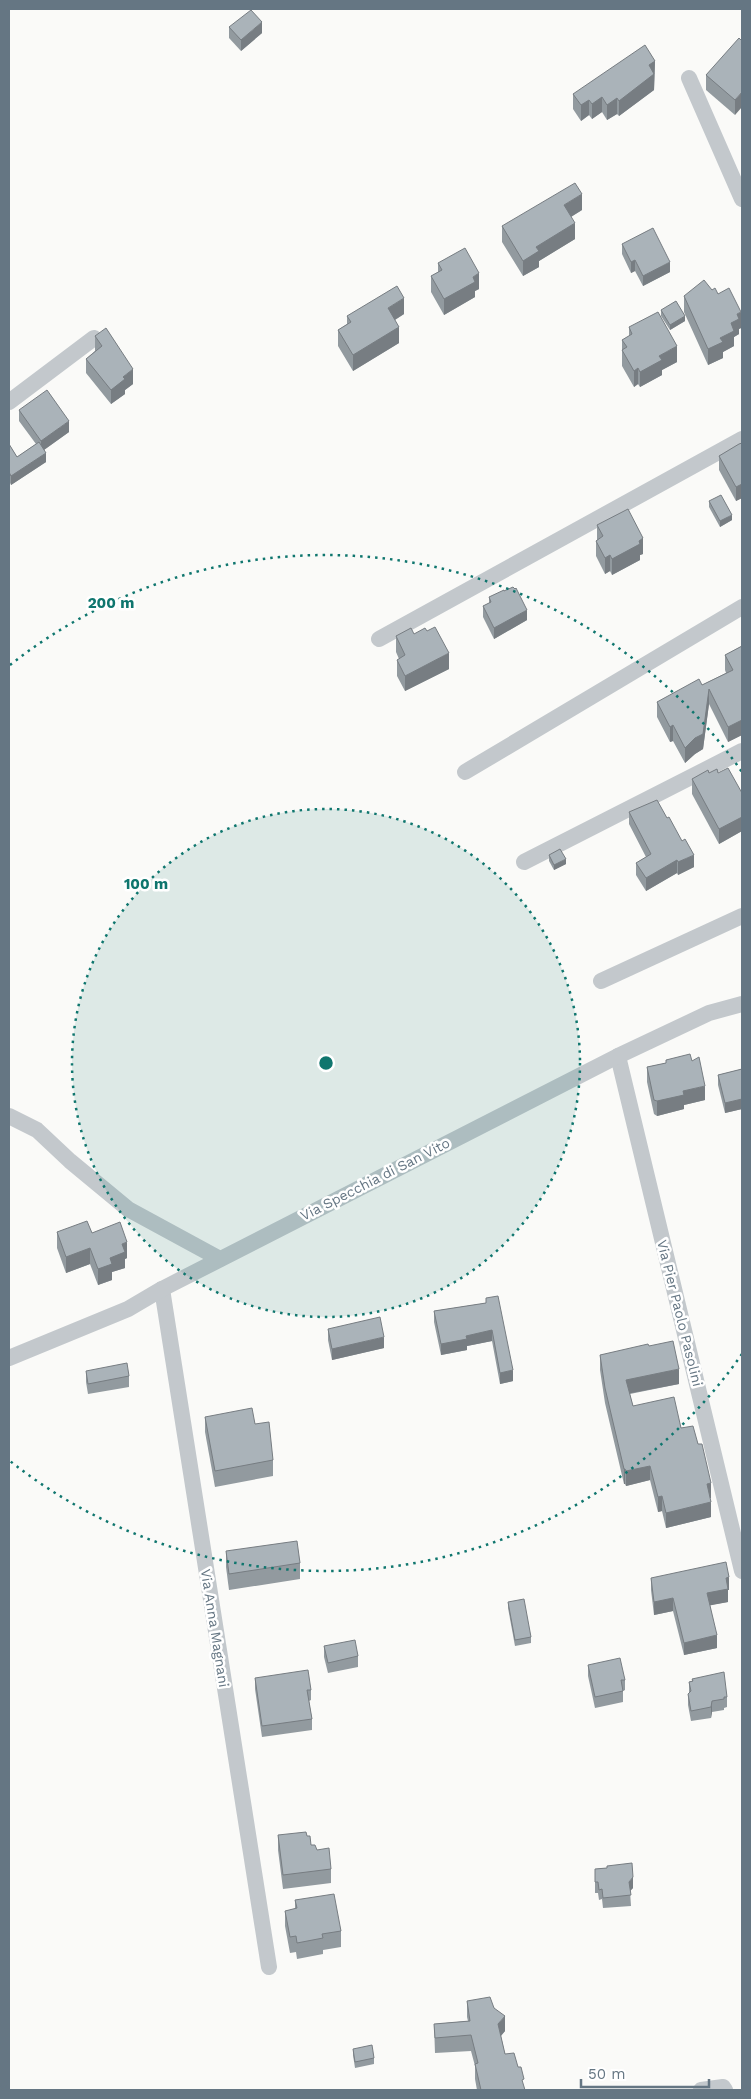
<svg xmlns="http://www.w3.org/2000/svg" width="751" height="2099" viewBox="0 0 751 2099" font-family="'Work Sans',sans-serif">
  <rect width="100%" height="100%" fill="#fafaf8"/>
  <g fill="none" stroke-linecap="round" stroke-linejoin="round">
    <!-- street -->
    <g stroke="#c3c8cc" stroke-width="16">
      <polyline points="689,78 742,199"/>
      <polyline points="9,402 94,338"/>
      <polyline points="379,639 742,439"/>
      <polyline points="465,772 742,607"/>
      <polyline points="524,862 742,751"/>
      <polyline points="601,981 742,916"/>
      <polyline points="618,1056 742,1571"/>
      <polyline points="9,1116 37,1130 70,1161 128,1209 220,1259"/>
      <polyline points="162,1289 269,1967"/>
      <polyline points="9,1358 128,1309 162,1289 618,1056 709,1013 742,1004"/>
      <polyline points="701,2090 723,2087 725,2090"/>
    </g>
  </g>
  <!-- wall -->
  <g fill="#929a9f">
    <polygon points="229,27 262,33 241,51 229,38"/>
    <polygon points="742,41 735,115 706,90 706,75"/>
    <polygon points="655,61 654,90 619,116 617,114 607,120 602,112 592,119 589,115 581,121 573,109 573,94"/>
    <polygon points="582,210 571,217 575,239 539,261 539,267 523,276 502,242 502,226"/>
    <polygon points="622,244 670,272 643,286 635,271 631,273 622,254"/>
    <polygon points="438,263 479,289 475,291 475,297 444,315 431,292 431,276 438,272"/>
    <polygon points="712,290 718,294 741,328 739,329 739,334 734,337 734,346 723,352 723,358 708,365 684,312 684,296"/>
    <polygon points="661,310 685,321 670,330 661,316"/>
    <polygon points="404,314 395,320 399,343 353,371 338,346 338,330 347,324 347,316"/>
    <polygon points="629,327 677,362 662,370 662,375 640,387 638,384 634,387 622,366 622,340 629,336"/>
    <polygon points="95,336 133,384 125,390 125,394 111,404 86,373 86,359 95,351"/>
    <polygon points="19,410 69,432 44,450 46,462 11,485 9,481 9,444 17,457 36,444 19,421"/>
    <polygon points="742,443 742,498 736,501 719,470 719,456"/>
    <polygon points="709,501 732,520 720,527 709,507"/>
    <polygon points="597,525 643,554 640,555 640,560 612,575 610,571 605,574 596,556 596,541 597,540"/>
    <polygon points="489,597 527,620 494,639 483,617 483,606 489,603"/>
    <polygon points="414,634 449,669 405,691 397,676 397,660 399,659 396,652 396,636"/>
    <polygon points="742,646 742,735 728,742 709,704 703,749 695,754 685,763 673,741 670,742 657,717 657,702 702,685 726,673 725,670 725,655"/>
    <polygon points="709,773 718,773 742,793 742,831 719,844 692,794 692,779"/>
    <polygon points="629,812 694,867 678,875 677,873 646,891 636,875 636,863 646,857 629,824"/>
    <polygon points="549,855 566,864 554,870 549,861"/>
    <polygon points="666,1060 705,1100 684,1105 684,1109 657,1116 654,1114 647,1082 647,1067 666,1063"/>
    <polygon points="742,1069 742,1109 725,1113 718,1085 718,1075"/>
    <polygon points="57,1232 92,1233 127,1258 125,1259 125,1268 112,1272 112,1280 98,1285 90,1264 66,1273 57,1248"/>
    <polygon points="486,1298 513,1381 500,1384 492,1341 467,1346 467,1350 441,1355 434,1322 434,1311 486,1303"/>
    <polygon points="328,1329 384,1348 332,1360 328,1340"/>
    <polygon points="649,1346 679,1384 630,1394 633,1406 681,1428 698,1444 711,1498 710,1498 711,1517 666,1528 662,1511 658,1512 650,1480 626,1486 625,1484 624,1484 605,1403 600,1370 600,1355"/>
    <polygon points="86,1371 129,1376 129,1387 88,1394 86,1382"/>
    <polygon points="205,1417 255,1424 273,1460 273,1476 215,1487 205,1432"/>
    <polygon points="226,1551 300,1563 300,1579 229,1590 226,1567"/>
    <polygon points="651,1578 729,1590 728,1590 728,1602 710,1605 717,1648 684,1655 673,1611 654,1615 651,1590"/>
    <polygon points="508,1602 531,1637 531,1643 515,1646 508,1608"/>
    <polygon points="324,1646 358,1656 358,1667 328,1673 324,1657"/>
    <polygon points="588,1665 625,1680 625,1690 623,1691 623,1702 595,1708 588,1676"/>
    <polygon points="255,1678 311,1690 311,1700 309,1701 312,1719 312,1730 262,1737 255,1689"/>
    <polygon points="692,1679 727,1697 727,1707 724,1708 724,1710 712,1712 711,1718 691,1721 688,1705 688,1694 689,1693 689,1682 692,1681"/>
    <polygon points="278,1835 307,1836 311,1845 317,1850 331,1869 331,1883 283,1889 278,1850"/>
    <polygon points="607,1868 633,1888 630,1891 631,1906 603,1908 602,1899 599,1900 598,1893 595,1893 595,1869"/>
    <polygon points="295,1900 341,1931 341,1947 323,1950 323,1954 297,1959 296,1952 290,1953 285,1926 285,1911 295,1909"/>
    <polygon points="467,2001 494,2008 505,2031 501,2036 505,2054 525,2090 477,2090 475,2079 475,2066 471,2051 435,2053 434,2024 468,2021 467,2017"/>
    <polygon points="353,2049 374,2058 374,2064 355,2068 353,2055"/>
  </g>
  <!-- shaded-wall -->
  <g fill="#777d82">
    <polygon points="262,22 262,33 241,51 241,40"/>
    <polygon points="655,61 654,90 619,116 619,101 649,65"/>
    <polygon points="742,92 742,107 735,115 735,100"/>
    <polygon points="602,97 602,112 592,119 592,104"/>
    <polygon points="617,98 617,114 607,120 607,105"/>
    <polygon points="589,100 589,115 581,121 581,105"/>
    <polygon points="582,194 582,210 564,221 564,205"/>
    <polygon points="575,223 575,239 539,261 539,267 523,276 523,261 536,247"/>
    <polygon points="635,260 635,271 631,273 631,262"/>
    <polygon points="670,262 670,272 643,286 643,276"/>
    <polygon points="479,273 479,289 475,291 475,297 444,315 444,299 473,277"/>
    <polygon points="404,298 404,314 388,324 388,308"/>
    <polygon points="741,312 741,328 739,329 739,334 734,337 734,346 723,352 723,358 708,365 708,349 720,338 737,314"/>
    <polygon points="685,316 685,321 670,330 670,325"/>
    <polygon points="399,327 399,343 353,371 353,355"/>
    <polygon points="677,346 677,362 662,370 662,375 640,387 640,372 659,356"/>
    <polygon points="638,368 638,384 634,387 634,371"/>
    <polygon points="133,369 133,384 125,390 125,394 111,404 111,390 123,377"/>
    <polygon points="69,421 69,432 41,452 41,441"/>
    <polygon points="46,453 46,462 11,485 11,476"/>
    <polygon points="742,484 742,498 736,501 736,487"/>
    <polygon points="732,515 732,520 720,527 720,521"/>
    <polygon points="643,538 643,554 640,555 640,560 612,575 612,559"/>
    <polygon points="610,555 610,571 605,574 605,558"/>
    <polygon points="527,610 527,620 494,639 494,628"/>
    <polygon points="449,653 449,669 405,691 405,676"/>
    <polygon points="709,689 709,704 703,749 695,754 685,763 685,748 695,738"/>
    <polygon points="742,720 742,735 728,742 728,727"/>
    <polygon points="673,725 673,741 670,742 670,727"/>
    <polygon points="742,817 742,831 719,844 719,829"/>
    <polygon points="694,855 694,867 678,875 678,862"/>
    <polygon points="566,859 566,864 554,870 554,865"/>
    <polygon points="677,860 677,873 646,891 646,878"/>
    <polygon points="705,1086 705,1100 684,1105 684,1109 657,1116 657,1101 683,1091"/>
    <polygon points="742,1099 742,1109 725,1113 725,1103"/>
    <polygon points="127,1242 127,1258 125,1259 125,1268 112,1272 112,1280 98,1285 98,1269 122,1244"/>
    <polygon points="90,1248 90,1264 66,1273 66,1257"/>
    <polygon points="492,1330 492,1341 467,1346 467,1350 441,1355 441,1344 466,1336"/>
    <polygon points="384,1337 384,1348 332,1360 332,1349"/>
    <polygon points="679,1369 679,1384 626,1394 626,1380"/>
    <polygon points="513,1370 513,1381 500,1384 500,1373"/>
    <polygon points="650,1466 650,1480 626,1486 626,1471"/>
    <rect x="624" y="1469" width="1" height="15"/>
    <polygon points="711,1483 711,1498 707,1499 707,1484"/>
    <polygon points="662,1496 662,1511 658,1512 658,1497"/>
    <polygon points="711,1502 711,1517 666,1528 666,1513"/>
    <polygon points="729,1577 729,1590 728,1590 728,1602 707,1606 707,1593 726,1578"/>
    <polygon points="673,1598 673,1611 654,1615 654,1602"/>
    <polygon points="717,1635 717,1648 684,1655 684,1643"/>
    <polygon points="712,1701 712,1712 711,1718 711,1707"/>
    <polygon points="633,1877 633,1888 629,1892 629,1882"/>
    <polygon points="505,2016 505,2031 498,2039 498,2024"/>
  </g>
  <!-- building -->
  <g fill="#aab3b9" stroke="#777d82">
    <polygon points="251,10 262,22 241,40 229,27"/>
    <polygon points="739,38 742,41 742,40 742,92 735,100 706,75"/>
    <polygon points="645,45 655,61 649,65 654,74 619,101 617,98 607,105 602,97 592,104 589,100 581,105 573,94"/>
    <polygon points="575,183 582,194 564,205 575,223 536,247 539,251 523,261 502,226"/>
    <polygon points="653,228 670,262 643,276 635,260 631,262 622,244"/>
    <polygon points="465,248 479,273 473,277 475,282 444,299 431,276 442,270 438,263"/>
    <polygon points="704,280 712,290 715,288 718,294 729,288 741,312 737,314 739,319 731,323 734,331 720,338 723,342 708,349 684,296"/>
    <polygon points="397,286 404,298 388,308 399,327 353,355 338,330 351,322 347,316"/>
    <polygon points="676,301 685,316 670,325 661,310"/>
    <polygon points="658,312 677,346 659,356 662,360 640,372 638,368 634,371 622,350 627,347 622,340 632,334 629,327"/>
    <polygon points="106,328 133,369 123,377 125,379 111,390 86,359 102,346 95,336"/>
    <polygon points="47,390 69,421 41,441 19,410"/>
    <polygon points="39,442 46,453 11,476 9,472 9,444 17,457"/>
    <polygon points="742,443 742,484 736,487 719,456 739,444"/>
    <polygon points="721,495 732,515 720,521 709,501"/>
    <polygon points="628,509 643,538 639,541 640,544 612,559 610,555 605,558 596,541 603,536 597,525"/>
    <polygon points="513,587 515,589 516,588 527,610 494,628 483,606 491,602 489,597 504,590 504,591"/>
    <polygon points="435,627 449,653 405,676 397,660 405,655 396,636 411,628 414,634 425,628 427,631"/>
    <polygon points="742,646 742,720 728,727 709,689 703,734 695,738 685,748 673,725 670,727 657,702 699,679 702,685 733,670 725,655"/>
    <polygon points="728,768 742,793 742,817 719,829 692,779 708,770 709,773 717,769 718,773"/>
    <polygon points="657,800 667,818 669,817 682,841 685,839 694,855 678,862 677,860 646,878 636,863 651,854 629,812"/>
    <polygon points="560,849 566,859 554,865 549,855"/>
    <polygon points="690,1054 692,1061 699,1057 705,1086 683,1091 684,1095 657,1101 654,1100 647,1067 666,1063 666,1060"/>
    <polygon points="742,1069 742,1099 725,1103 718,1075"/>
    <polygon points="87,1221 92,1233 120,1222 127,1242 122,1244 125,1252 110,1258 112,1264 98,1269 90,1248 66,1257 57,1232"/>
    <polygon points="498,1296 513,1370 500,1373 492,1330 466,1336 467,1339 441,1344 434,1311 486,1303 486,1298"/>
    <polygon points="380,1317 384,1337 332,1349 328,1329"/>
    <polygon points="673,1341 679,1369 626,1380 633,1406 674,1397 681,1428 693,1426 698,1444 702,1444 711,1483 707,1484 711,1502 666,1513 662,1496 658,1497 650,1466 626,1471 625,1469 624,1469 605,1388 600,1355 648,1344 649,1346"/>
    <polygon points="127,1363 129,1376 88,1384 86,1371"/>
    <polygon points="252,1408 255,1424 269,1422 273,1460 215,1471 205,1417"/>
    <polygon points="297,1541 300,1563 229,1574 226,1551"/>
    <polygon points="726,1562 729,1577 726,1578 728,1589 707,1593 717,1635 684,1643 673,1598 654,1602 651,1578"/>
    <polygon points="524,1599 531,1637 515,1640 508,1602"/>
    <polygon points="355,1640 358,1656 328,1663 324,1646"/>
    <polygon points="620,1658 625,1680 621,1680 623,1691 595,1697 588,1665"/>
    <polygon points="308,1670 311,1690 307,1690 312,1719 262,1726 255,1678"/>
    <polygon points="724,1672 727,1697 724,1697 724,1699 712,1701 711,1707 691,1711 688,1694 691,1691 689,1682 693,1681 692,1679"/>
    <polygon points="306,1832 307,1836 310,1836 311,1845 315,1845 317,1850 329,1848 331,1869 283,1875 278,1835"/>
    <polygon points="632,1863 633,1877 629,1882 631,1895 603,1898 602,1889 599,1890 598,1882 595,1882 595,1869 607,1868 607,1866"/>
    <polygon points="334,1894 341,1931 322,1934 323,1938 297,1943 296,1936 290,1937 285,1911 297,1908 295,1900"/>
    <polygon points="490,1997 494,2008 505,2016 498,2024 505,2054 514,2053 518,2067 521,2067 524,2079 522,2080 525,2090 481,2090 475,2064 478,2063 471,2035 435,2038 434,2024 470,2021 467,2001"/>
    <polygon points="372,2045 374,2058 355,2062 353,2049"/>
  </g>
  <!-- distance rings -->
  <circle cx="326" cy="1063" r="254" fill="#0f766e" fill-opacity=".12"/>
  <g fill="none" stroke="#0f766e" stroke-width="2.5" stroke-dasharray="2.5 5">
    <circle cx="326" cy="1063" r="254"/>
    <path d="M742 1354A508 508 0 0 1 10 1461M10 665A508 508 0 0 1 742 772"/>
  </g>
  <g text-anchor="middle" stroke-width="5" stroke-linejoin="round" paint-order="stroke">
    <!-- street labels -->
    <g font-size="14" fill="#657683" stroke="#fff">
      <text transform="translate(375 1179) rotate(-27)" y="5">Via Specchia di San Vito</text>
      <text transform="translate(680 1313) rotate(76)" y="5">Via Pier Paolo Pasolini</text>
      <text transform="translate(215 1628) rotate(81)" y="5">Via Anna Magnani</text>
    </g>
  </g>
  <circle cx="326" cy="1063" r="8" fill="#0f766e" stroke="#fff" stroke-width="2.5"/>
  <g font-size="15" text-anchor="middle" font-weight="bold" fill="#0f766e" stroke="#fff" stroke-width="5" stroke-linejoin="round" paint-order="stroke">
    <text x="111" y="608">200 m</text>
    <text x="146" y="889">100 m</text>
  </g>
  <!-- border -->
  <rect width="751" height="2099" fill="none" stroke="#657683" stroke-width="20"/>
  <!-- scale -->
  <path d="M581 2079v8h128v-8" fill="none" stroke="#657683" stroke-width="2.5"/>
  <text x="588" y="2079" font-size="15" fill="#657683" stroke="#ffffff" stroke-width="4" paint-order="stroke">50 m</text>
</svg>
